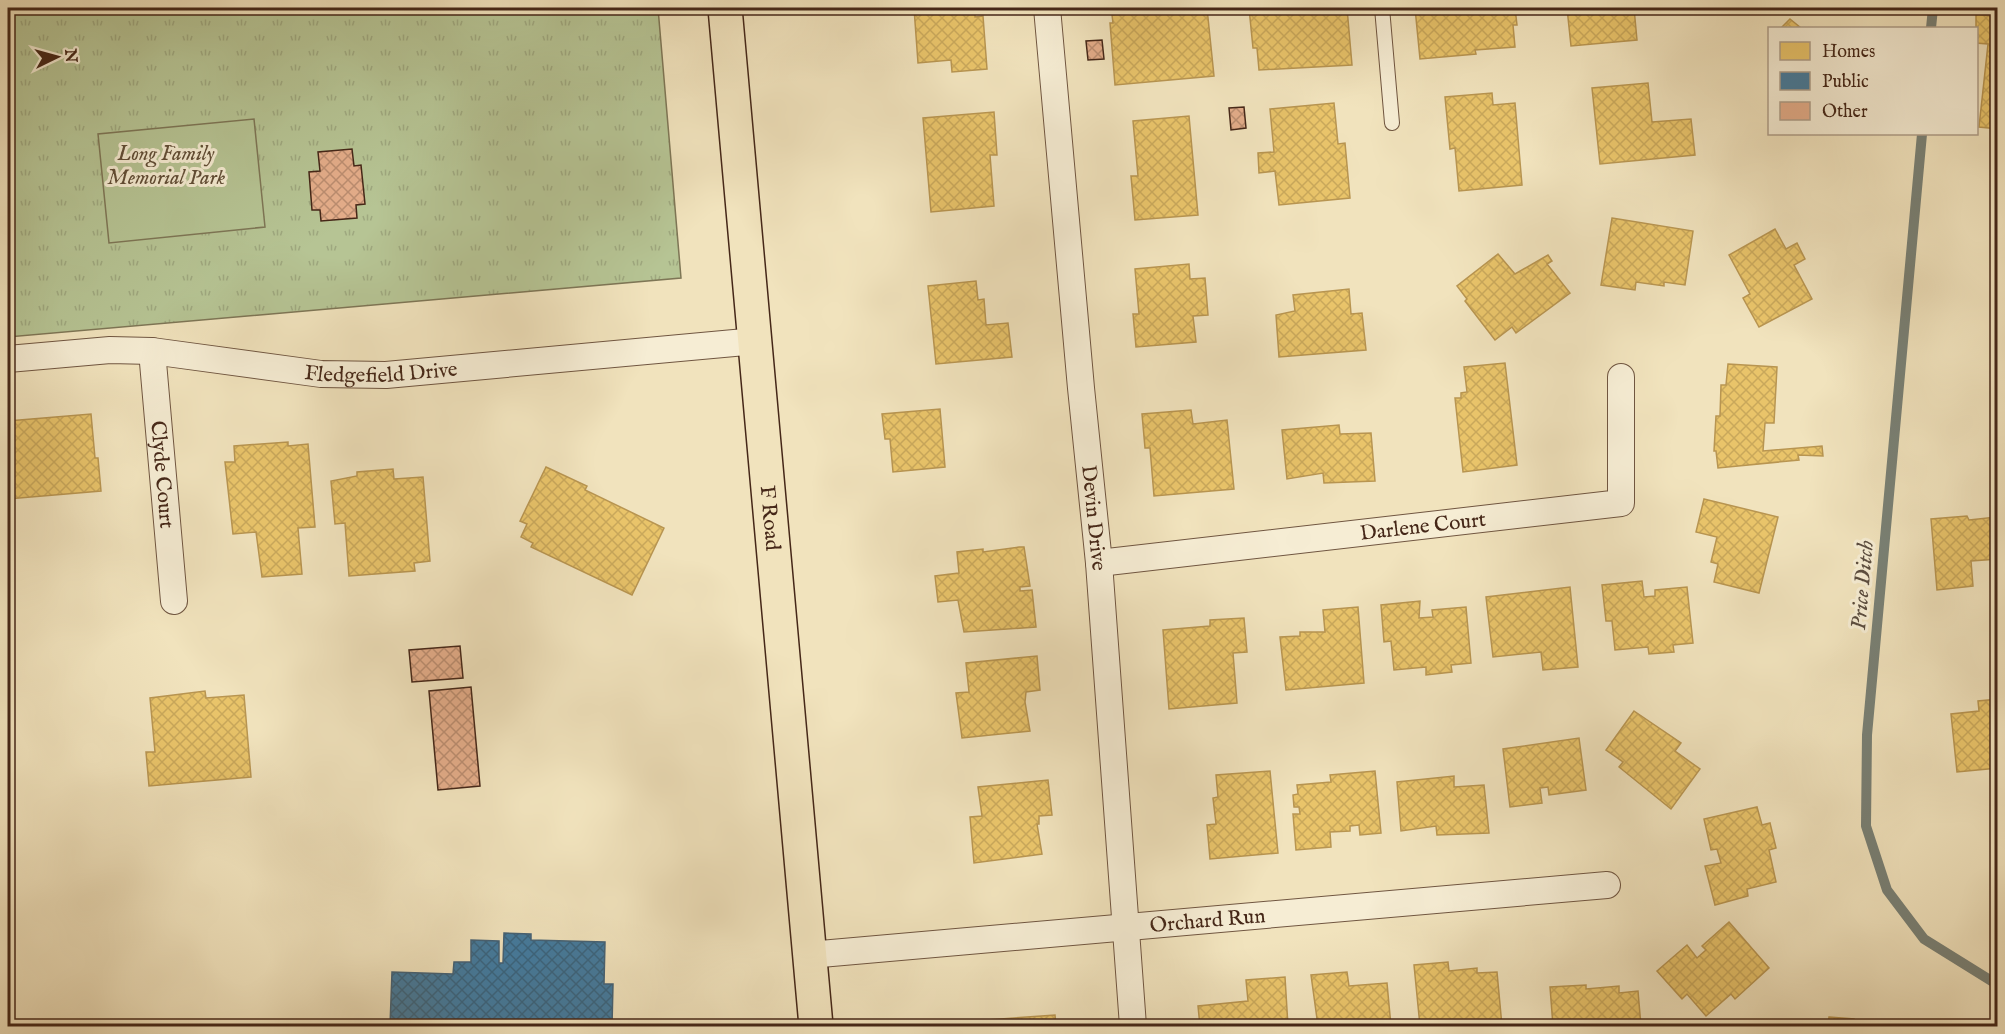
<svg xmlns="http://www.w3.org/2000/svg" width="2005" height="1034" viewBox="0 0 2005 1034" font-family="'IM FELL English',serif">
  <defs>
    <pattern id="park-tufts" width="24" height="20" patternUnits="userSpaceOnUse" patternTransform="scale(1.5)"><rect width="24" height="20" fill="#b6c494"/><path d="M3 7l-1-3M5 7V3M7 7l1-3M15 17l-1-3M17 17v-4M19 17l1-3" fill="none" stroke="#9ea87f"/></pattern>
    <pattern id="homes-cross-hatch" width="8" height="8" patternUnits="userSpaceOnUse" patternTransform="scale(1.5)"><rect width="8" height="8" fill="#e9c46a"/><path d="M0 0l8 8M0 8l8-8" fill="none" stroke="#c9a85b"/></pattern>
    <pattern id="public-cross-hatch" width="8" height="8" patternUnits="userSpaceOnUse" patternTransform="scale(1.5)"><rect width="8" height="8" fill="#457b9d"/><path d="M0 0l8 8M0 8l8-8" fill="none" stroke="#3b657f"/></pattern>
    <pattern id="building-cross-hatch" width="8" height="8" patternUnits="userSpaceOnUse" patternTransform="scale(1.5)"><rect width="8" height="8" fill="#e4ad8a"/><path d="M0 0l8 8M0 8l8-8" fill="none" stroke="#bb8d70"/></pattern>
  </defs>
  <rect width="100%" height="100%" fill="#f1e3bd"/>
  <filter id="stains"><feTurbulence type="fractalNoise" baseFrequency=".00333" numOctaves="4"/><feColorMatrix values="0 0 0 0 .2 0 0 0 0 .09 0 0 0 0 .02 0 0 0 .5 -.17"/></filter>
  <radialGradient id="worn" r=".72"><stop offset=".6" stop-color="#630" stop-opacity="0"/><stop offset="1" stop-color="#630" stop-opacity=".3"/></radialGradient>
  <!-- park -->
  <polygon fill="url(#park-tufts)" stroke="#7e7656" stroke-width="1.5" points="8,8 658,8 681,278 8,337"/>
  <!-- pitch -->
  <polygon fill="#b6c494" stroke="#7e7656" stroke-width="1.5" points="254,119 265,227 109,243 98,134"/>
  <!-- homes -->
  <g fill="url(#homes-cross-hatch)" stroke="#b89551" stroke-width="1.5">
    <polygon points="914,8 975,8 975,17 983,16 987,69 952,72 951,60 918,63"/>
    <polygon points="1147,8 1150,10 1207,8 1214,76 1115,85 1110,23 1113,23 1112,15 1127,14 1126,10"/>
    <polygon points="1249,8 1347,8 1352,65 1259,70 1257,48 1253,48"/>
    <polygon points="1415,8 1515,8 1517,25 1513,25 1515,47 1475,50 1476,54 1420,59"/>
    <polygon points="1567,8 1634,8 1637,40 1571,46"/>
    <polygon points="1976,14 1998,17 1998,129 1979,127 1988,44 1976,43"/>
    <polygon points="1790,19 1801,28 1781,28"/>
    <polygon points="1648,83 1652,122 1691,119 1695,155 1600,164 1592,88"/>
    <polygon points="1492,93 1493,105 1515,103 1522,185 1459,191 1455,148 1450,149 1445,97"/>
    <polygon points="1334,103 1338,144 1345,143 1350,198 1279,205 1275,171 1259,173 1258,153 1274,152 1270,109"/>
    <polygon points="994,112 997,155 990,155 994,206 931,212 923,118"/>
    <polygon points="1189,116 1198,215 1135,220 1131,176 1138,176 1133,121"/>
    <polygon points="1612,218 1693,231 1685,285 1664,282 1664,286 1636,282 1635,290 1601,285"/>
    <polygon points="1775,229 1786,249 1797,243 1805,259 1794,265 1812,299 1759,327 1743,298 1750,294 1729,255"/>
    <polygon points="1498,254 1515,274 1548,255 1552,261 1547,264 1570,293 1516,333 1512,327 1495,340 1465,301 1467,299 1457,286"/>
    <polygon points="1189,264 1190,279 1205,278 1208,315 1193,316 1196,342 1136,347 1133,314 1139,314 1135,269"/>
    <polygon points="976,281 978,300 984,299 986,325 1008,323 1012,357 936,364 928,286"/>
    <polygon points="1349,289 1351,314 1362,313 1366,350 1279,357 1276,315 1295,311 1293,295"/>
    <polygon points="1505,363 1517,465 1463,472 1455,398 1461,398 1461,393 1467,392 1464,367"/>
    <polygon points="1728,364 1777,367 1774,423 1765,423 1763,451 1822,446 1823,456 1798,455 1799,460 1718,468 1716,451 1714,451 1716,416 1720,416 1721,385 1726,385"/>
    <polygon points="940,409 945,467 893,472 890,439 885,439 882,414"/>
    <polygon points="1191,410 1193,424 1227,420 1234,489 1154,496 1150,448 1145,448 1142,414"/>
    <polygon points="91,414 95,458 98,458 101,491 8,499 8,421"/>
    <polygon points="1339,425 1340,434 1371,433 1375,481 1324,483 1323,473 1287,479 1282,430"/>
    <polygon points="288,442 288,446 308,444 315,527 298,528 302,574 262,577 256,532 233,534 225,462 235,462 234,446"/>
    <polygon points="546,467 587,486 585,490 664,528 632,595 531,547 533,543 521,537 527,524 520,521"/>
    <polygon points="393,469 394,479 423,477 430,561 414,563 415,571 349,576 345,523 335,524 331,481 357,476 357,472"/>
    <polygon points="1704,499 1778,517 1759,593 1714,582 1718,564 1711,562 1717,537 1696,532"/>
    <polygon points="1967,516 1969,520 1996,517 1998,559 1971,561 1973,586 1937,590 1931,519"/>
    <polygon points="1019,547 1024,547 1030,586 1020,587 1020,591 1032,590 1036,627 964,632 958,600 938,602 935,576 959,573 957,552 983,549 983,552"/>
    <polygon points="1642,581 1644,597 1655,596 1655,590 1687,587 1693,643 1673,645 1674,652 1649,654 1648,647 1615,650 1612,621 1606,621 1602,585"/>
    <polygon points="1570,587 1578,667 1543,670 1541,652 1493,657 1486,597"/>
    <polygon points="1420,601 1419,618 1433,617 1432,610 1466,607 1471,663 1451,665 1452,672 1426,675 1426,667 1394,670 1391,641 1384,642 1381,605"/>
    <polygon points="1358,607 1364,683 1286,690 1280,637 1300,636 1300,632 1325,632 1323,610"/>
    <polygon points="1244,618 1247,652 1233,653 1237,703 1169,709 1163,630 1210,626 1210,620"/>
    <polygon points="1037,656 1040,690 1026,692 1025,702 1030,731 962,738 956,693 969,692 966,663"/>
    <polygon points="205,691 206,698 244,695 251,777 149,786 146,752 155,752 150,698"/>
    <polygon points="1998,699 1998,768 1957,772 1951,714 1979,711 1978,701"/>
    <polygon points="1634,711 1681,743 1675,751 1700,769 1671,809 1619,767 1623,762 1606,750"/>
    <polygon points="1579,738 1586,790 1549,795 1548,787 1540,788 1542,803 1510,807 1503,749"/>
    <polygon points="1270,771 1278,853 1210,859 1207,825 1216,824 1213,798 1218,797 1216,775"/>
    <polygon points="1375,771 1381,833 1360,835 1359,825 1350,826 1350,831 1330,832 1331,847 1296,850 1293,814 1300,814 1299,807 1294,807 1293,795 1298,794 1297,785 1331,782 1330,775"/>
    <polygon points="1454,776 1454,787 1484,785 1489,833 1437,835 1436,826 1401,831 1397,782"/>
    <polygon points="1048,780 1052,815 1039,816 1039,824 1037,824 1042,854 974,863 970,817 982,816 978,787"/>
    <polygon points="1757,807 1762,825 1770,823 1776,848 1769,850 1776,882 1747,889 1748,896 1715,905 1705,866 1721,863 1717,849 1711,850 1704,819"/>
    <polygon points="1729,922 1769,968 1735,999 1731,994 1706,1016 1687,994 1682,999 1657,971 1687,945 1697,958 1706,950 1702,946"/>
    <polygon points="1448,962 1449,971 1477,968 1477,973 1497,972 1502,1026 1420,1026 1414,965"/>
    <polygon points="1347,972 1349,986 1387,983 1391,1026 1318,1026 1311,975"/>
    <polygon points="1285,977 1288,1026 1200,1026 1198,1006 1248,1001 1246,980"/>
    <polygon points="1586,985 1586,989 1619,986 1619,993 1638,991 1641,1026 1553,1026 1550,987"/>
    <polygon points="1055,1015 1056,1026 988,1026 987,1020"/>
    <polygon points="1829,1017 1854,1019 1853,1026 1795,1026 1796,1021 1828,1025"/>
  </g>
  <!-- public -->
  <polygon fill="url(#public-cross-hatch)" stroke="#456275" stroke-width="1.5" points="504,933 531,934 531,940 605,942 604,984 613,984 612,1026 390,1026 392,972 453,974 454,962 471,962 471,940 499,941 499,963 503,963"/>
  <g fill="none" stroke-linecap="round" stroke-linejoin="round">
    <!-- stream -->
    <g stroke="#798176" stroke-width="10">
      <polyline points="1931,28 1933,8"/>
      <polyline points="1922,134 1867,735 1866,826 1887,890 1924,939 1998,985"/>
    </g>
  </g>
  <!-- building -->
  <g fill="url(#building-cross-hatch)" stroke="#452718" stroke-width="1.5">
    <polygon points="1102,40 1104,59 1088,60 1086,41"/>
    <polygon points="1244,107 1246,128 1231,130 1229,108"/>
    <polygon points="352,149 354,166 361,165 365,204 356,205 357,218 321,221 320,210 312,210 309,172 320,171 318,152"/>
    <polygon points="460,646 463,678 412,682 409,650"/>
    <polygon points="471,687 480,786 438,790 429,691"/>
  </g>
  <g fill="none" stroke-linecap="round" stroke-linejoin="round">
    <!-- service casing -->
    <g stroke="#705641" stroke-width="16">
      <polyline id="service" points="1382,8 1392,123"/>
    </g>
    <!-- minor casing -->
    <g stroke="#705641" stroke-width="28">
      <g id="minor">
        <path id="s1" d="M1047 8 1081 388 1099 563 1133 1026"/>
        <path id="s2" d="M152 351 174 601"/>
        <path id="s3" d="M8 359 110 350 152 351 321 374 386 375 756 341"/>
        <path id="s4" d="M1099 563 1621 503V377"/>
        <path id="s5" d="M809 955 1607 885"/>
      </g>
    </g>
    <!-- primary casing -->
    <g stroke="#452718" stroke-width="36">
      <g id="primary">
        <path id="s6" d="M725 8 816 1026"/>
      </g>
    </g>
    <!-- service -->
    <use href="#service" stroke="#f6edd4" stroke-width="14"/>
    <!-- minor -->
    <use href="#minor" stroke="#f6edd4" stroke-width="26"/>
    <!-- primary -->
    <use href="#primary" stroke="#f1e3bd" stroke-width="33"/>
  </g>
  <g text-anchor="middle" stroke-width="6" stroke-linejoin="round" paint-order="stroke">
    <!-- park labels -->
    <g font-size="21" font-style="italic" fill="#614e37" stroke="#f6edd4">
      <text x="166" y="160">Long Family<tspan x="166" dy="24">Memorial Park</tspan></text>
    </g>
    <!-- street labels -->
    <g font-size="21" fill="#452718" stroke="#f6edd4">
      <text dy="7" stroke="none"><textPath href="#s3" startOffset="375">Fledgefield Drive</textPath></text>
      <text dy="7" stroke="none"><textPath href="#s2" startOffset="124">Clyde Court</textPath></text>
      <text dy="7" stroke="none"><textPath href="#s6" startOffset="512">F Road</textPath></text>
      <text dy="7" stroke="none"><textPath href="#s1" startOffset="512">Devin Drive</textPath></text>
      <text dy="7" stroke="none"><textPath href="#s4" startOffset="326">Darlene Court</textPath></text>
      <text dy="7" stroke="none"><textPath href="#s5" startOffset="400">Orchard Run</textPath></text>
    </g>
    <!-- water labels -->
    <g font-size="22" font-style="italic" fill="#5a4c3f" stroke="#f6edd4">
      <text transform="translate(1861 585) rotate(-85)" y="8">Price Ditch</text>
    </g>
  </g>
  <!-- margin -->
  <rect width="2005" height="1034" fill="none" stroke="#f1e3bd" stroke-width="30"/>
  <rect x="9" y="9" width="1987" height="1016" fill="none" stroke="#452718" stroke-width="3"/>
  <rect x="15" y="15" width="1975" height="1004" fill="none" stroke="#452718" stroke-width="1.5"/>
  <!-- legend -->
  <rect x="1768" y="27" width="210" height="108" fill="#f6edd4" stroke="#af9e89" stroke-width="1.5"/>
  <rect x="1780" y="42" width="30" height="18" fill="#e9c46a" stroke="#af9e89" stroke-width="1.5"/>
  <text x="1822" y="57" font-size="18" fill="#452718">Homes</text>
  <rect x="1780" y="72" width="30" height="18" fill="#457b9d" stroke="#af9e89" stroke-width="1.5"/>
  <text x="1822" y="87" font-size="18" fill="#452718">Public</text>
  <rect x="1780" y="102" width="30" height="18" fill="#e4ad8a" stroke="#af9e89" stroke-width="1.5"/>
  <text x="1822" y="117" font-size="18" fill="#452718">Other</text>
  <!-- north arrow -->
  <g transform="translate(57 57) rotate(85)" stroke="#f6edd4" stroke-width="4.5" paint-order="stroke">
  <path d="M0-4.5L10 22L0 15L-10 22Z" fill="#452718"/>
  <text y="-9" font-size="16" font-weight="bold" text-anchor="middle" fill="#452718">N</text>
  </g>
  <rect width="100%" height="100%" filter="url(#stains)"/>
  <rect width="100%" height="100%" fill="url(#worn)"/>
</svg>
